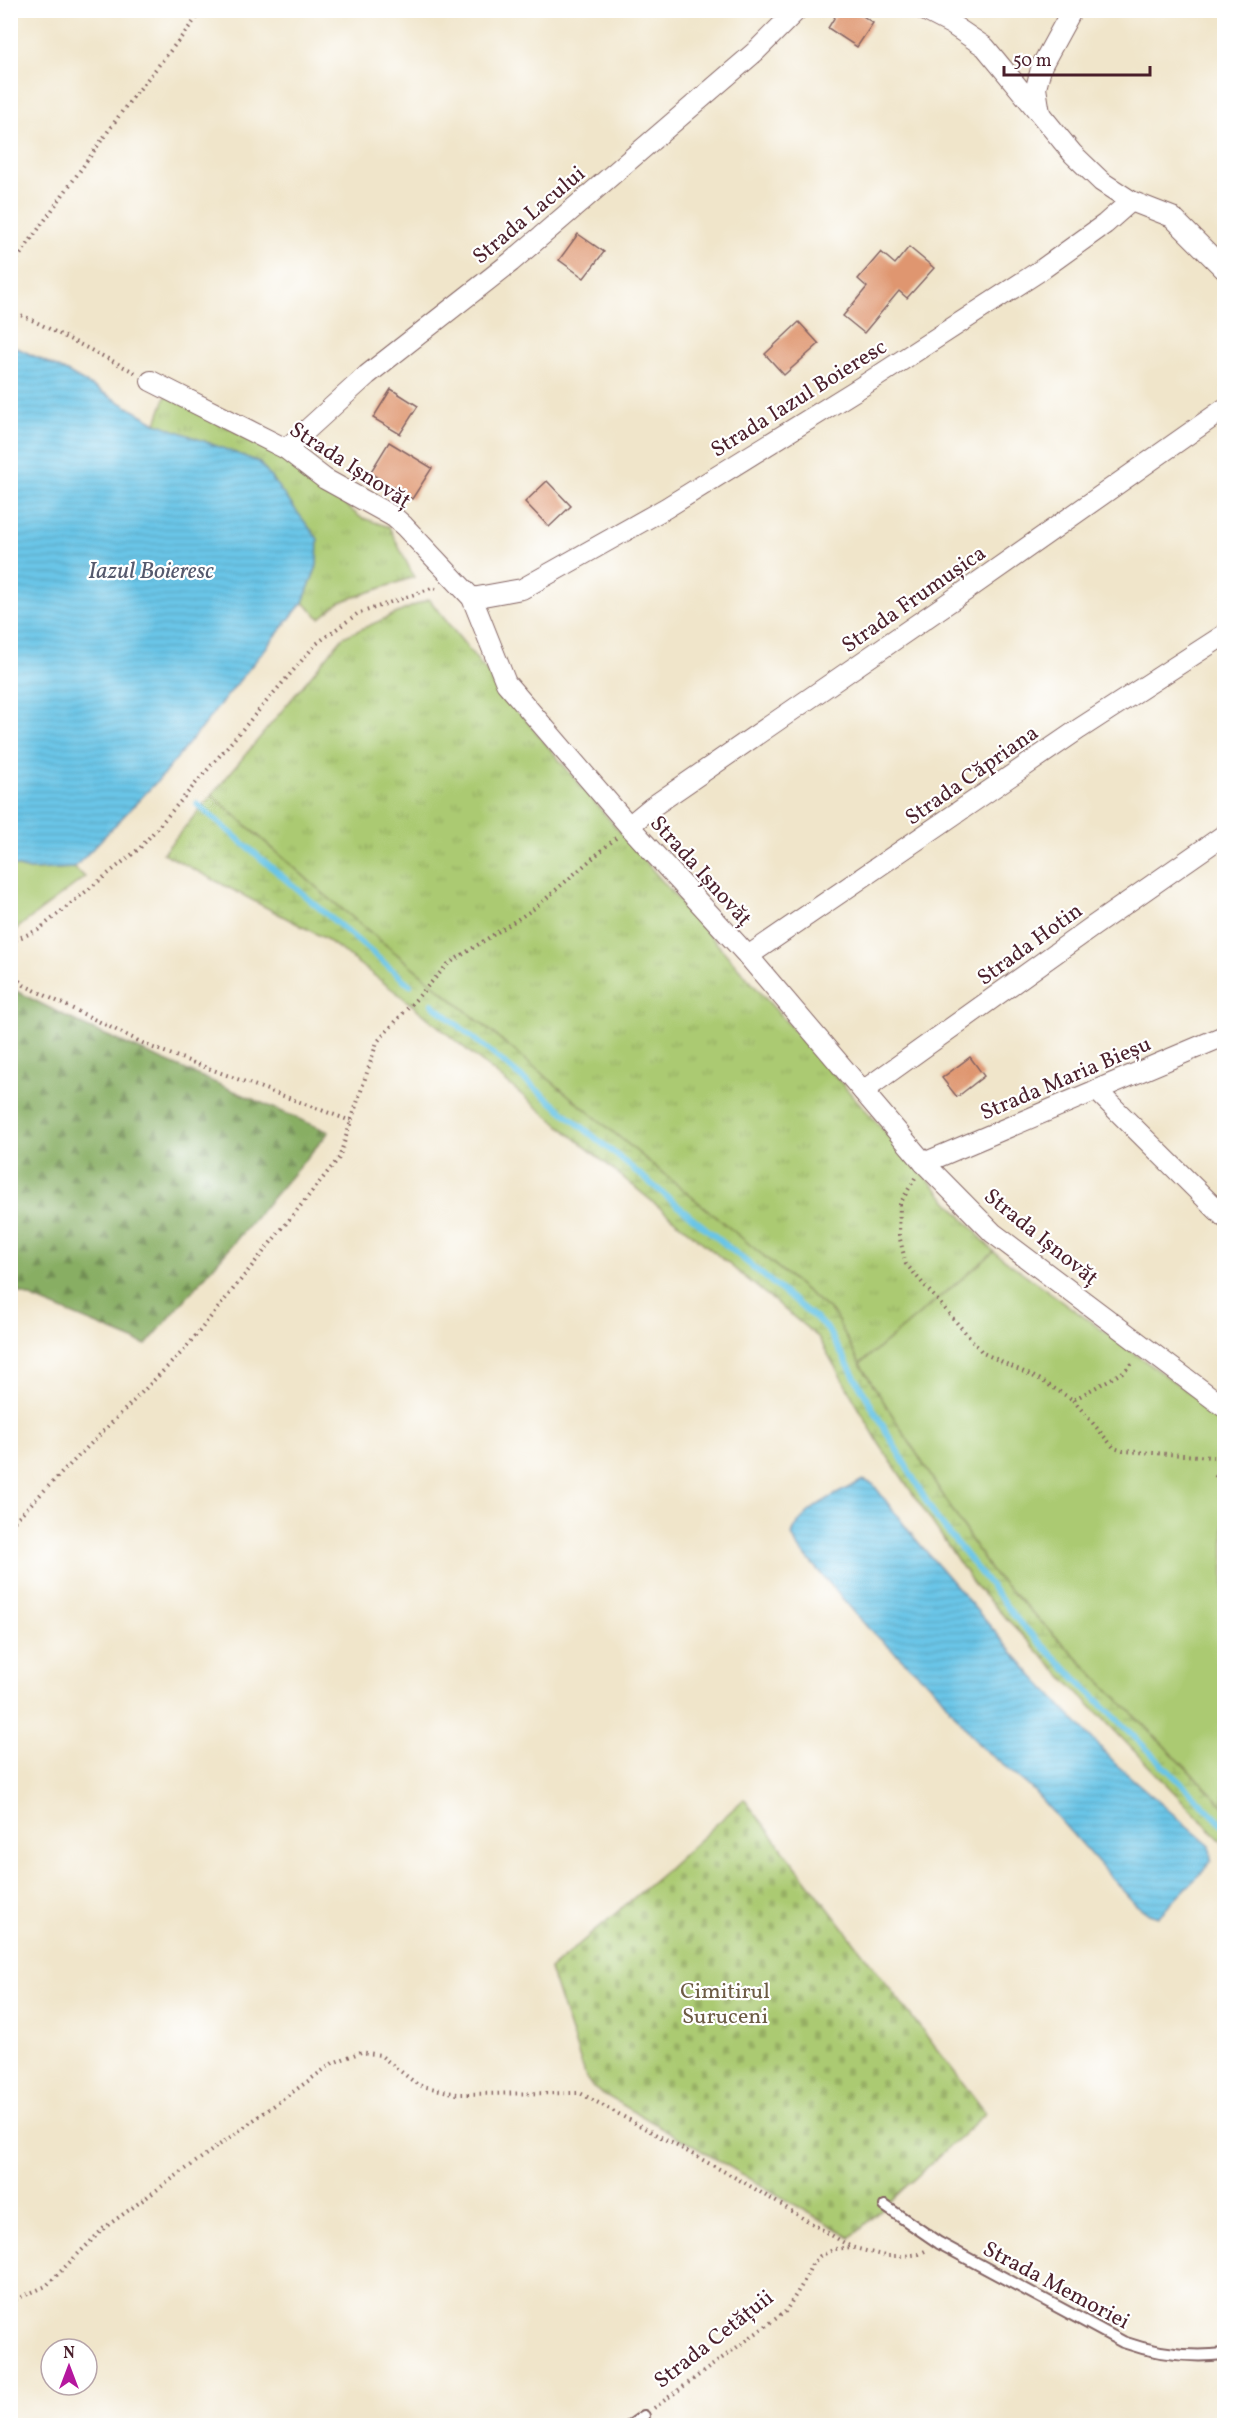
<svg xmlns="http://www.w3.org/2000/svg" width="1235" height="2436" viewBox="0 0 1235 2436" font-family="Vollkorn,serif">
  <defs>
    <pattern id="grass-tufts" width="24" height="20" patternUnits="userSpaceOnUse" patternTransform="scale(1.5)"><rect width="24" height="20" fill="#abca72"/><path d="M3 7l-1-3M5 7V3M7 7l1-3M15 17l-1-3M17 17v-4M19 17l1-3" fill="none" stroke="#95ad63"/></pattern>
    <pattern id="forest-firs" width="22" height="20" patternUnits="userSpaceOnUse" patternTransform="scale(1.5)"><rect width="22" height="20" fill="#88ae64"/><path d="M5 1l3.5 6h-7zM16 11l3.5 6h-7z" fill="#718d53"/></pattern>
    <pattern id="wetland-marsh" width="20" height="14" patternUnits="userSpaceOnUse" patternTransform="scale(1.5)"><rect width="20" height="14" fill="#abca72"/><path d="M1 5h8M5 5V1M11 12h8M15 12V8" fill="none" stroke="#95ad63"/></pattern>
    <pattern id="cemetery-stones" width="16" height="16" patternUnits="userSpaceOnUse" patternTransform="scale(1.5)"><rect width="16" height="16" fill="#abca72"/><path d="M2 7V4a2 2 0 0 1 4 0v3zM10 15v-3a2 2 0 0 1 4 0v3z" fill="#95ad63"/></pattern>
    <pattern id="water-rules" width="6" height="5" patternUnits="userSpaceOnUse" patternTransform="scale(1.5)"><rect width="6" height="5" fill="#69c5e7"/><path d="M0 2.5h6" fill="none" stroke="#5da9c6"/></pattern>
  </defs>
  <rect width="100%" height="100%" fill="#fff"/>
  <filter id="ink" filterUnits="userSpaceOnUse"><feTurbulence type="fractalNoise" baseFrequency=".0167" numOctaves="2"/><feDisplacementMap in="SourceGraphic" scale="12" xChannelSelector="R" yChannelSelector="G"/><feConvolveMatrix kernelMatrix="1 2 1 2 8 2 1 2 1" color-interpolation-filters="sRGB"/></filter>
  <filter id="wash" filterUnits="userSpaceOnUse"><feTurbulence type="fractalNoise" baseFrequency=".008" numOctaves="4" result="noise"/><feDisplacementMap in="SourceGraphic" scale="24" xChannelSelector="R" yChannelSelector="G"/><feGaussianBlur stdDeviation="1.35" result="paint"/><feColorMatrix in="noise" values="0 0 0 0 0 0 0 0 0 0 0 0 0 0 0 0 0 1.4 0 .05"/><feComposite in="paint" operator="in"/></filter>
  <g filter="url(#wash)">
    <rect width="100%" height="100%" fill="#f0e5ca"/>
    <!-- grass -->
    <g fill="url(#grass-tufts)" stroke="#7a744e" stroke-width="1.5">
      <polygon points="166,395 291,460 360,517 389,527 414,577 340,602 320,618 303,602 317,566 156,423"/>
      <path d="M429 599C606 826 801 1039 994 1252L860 1364 834 1314 325 895 212 795 343 637Z"/>
    </g>
    <!-- forest -->
    <polygon fill="url(#forest-firs)" stroke="#696648" stroke-width="1.5" points="10,988 87,1027 329,1132 146,1345 11,1289"/>
    <!-- wetland -->
    <polygon fill="url(#wetland-marsh)" stroke="#7a744e" stroke-width="1.5" points="212,795 325,895 834,1314 860,1364 991,1571 1224,1806 1224,1844 975,1586 880,1445 818,1337 401,996 326,939 163,853"/>
    <!-- cemetery -->
    <polygon fill="url(#cemetery-stones)" stroke="#7a744e" stroke-width="1.5" points="744,1799 986,2113 851,2237 593,2088 586,2078 550,1969 663,1873"/>
    <!-- park -->
    <g fill="#abca72" stroke="#7a744e" stroke-width="1.5">
      <polygon points="11,865 30,870 74,868 85,877 16,929 11,931"/>
      <polygon points="994,1252 1224,1418 1224,1806 991,1571 860,1364"/>
    </g>
    <!-- water -->
    <g fill="url(#water-rules)" stroke="#5a7289" stroke-width="1.5">
      <polygon points="11,345 67,372 156,423 259,462 318,539 317,566 303,602 164,774 74,868 30,870 11,865"/>
      <path d="M863 1480 873 1484 912 1535 1034 1677 1119 1767 1210 1846 1211 1860 1200 1874 1158 1917 1149 1914 1135 1904 1031 1788 980 1746 935 1689 868 1628 797 1546 792 1535C799 1509 842 1492 863 1480Z"/>
    </g>
    <g fill="none" stroke-linecap="round" stroke-linejoin="round">
      <!-- stream -->
      <g stroke="#69c5e7" stroke-width="6">
        <polyline points="197,804 410,985"/>
        <polyline points="432,1004 826,1327 935,1516 1020,1623 1224,1826"/>
      </g>
    </g>
    <g id="blocks">
      <!-- building -->
      <g fill="#df966f">
        <polygon points="839,10 854,10 873,23 857,47 828,28"/>
        <polygon points="578,234 604,252 584,278 559,260"/>
        <polygon points="909,247 934,268 907,298 899,291 864,333 843,316 867,287 858,279 881,252 895,264"/>
        <polygon points="799,322 819,344 784,375 765,354"/>
        <polygon points="391,389 418,406 400,434 373,418"/>
        <polygon points="389,442 432,468 412,499 370,473"/>
        <polygon points="547,481 571,506 549,527 525,502"/>
        <polygon points="970,1057 984,1076 957,1097 942,1078"/>
      </g>
    </g>
  </g>
  <g filter="url(#ink)">
    <use href="#blocks" fill-opacity="0" stroke="#846463" stroke-width="1.5"/>
    <g fill="none" stroke-linecap="round" stroke-linejoin="round">
      <!-- lane casing -->
      <g stroke="#846463" stroke-width="14">
        <g id="lane">
          <path d="M885 2206 939 2243 1123 2342C1157 2354 1189 2358 1224 2354"/>
          <polyline points="630,2426 644,2416"/>
        </g>
      </g>
      <!-- street casing -->
      <g stroke="#846463" stroke-width="22">
        <g id="street">
          <polyline points="924,10 951,24 985,47 1073,154 1102,182 1131,201 1172,217 1224,269"/>
          <polyline points="1040,113 1036,88 1042,65 1072,10"/>
          <polyline points="151,381 286,449 325,479 394,517 404,526 472,598 506,683 629,826 748,956 924,1163 993,1233 1224,1407"/>
          <polyline points="286,449 367,375 511,262 755,52 797,10"/>
          <polyline points="472,598 522,589 666,508 861,387 1041,270 1105,224 1131,201"/>
          <polyline points="629,826 652,807 961,594 1224,409"/>
          <polyline points="748,956 1079,729 1224,635"/>
          <polyline points="1096,1090 1224,1217"/>
          <polyline points="863,1091 1092,927 1224,835"/>
          <polyline points="924,1163 1224,1036"/>
        </g>
      </g>
      <!-- path -->
      <g stroke="#846463" stroke-width="4" stroke-dasharray="1.5 4.5" stroke-linecap="butt">
        <polyline points="10,269 126,106 203,10"/>
        <polyline points="10,311 28,318 136,373"/>
        <polyline points="10,942 38,930 140,848 316,644 357,614 432,588 436,589"/>
        <polyline points="10,973 24,985 151,1047 351,1121"/>
        <polyline points="915,1178 900,1204 899,1235 906,1264 983,1353 1039,1379 1073,1400 1123,1372 1134,1362"/>
        <polyline points="1073,1400 1114,1448 1123,1451 1213,1457"/>
        <polyline points="1215,1475 1224,1483"/>
        <polyline points="10,1525 185,1349 339,1158 377,1042 448,964 535,908 617,837"/>
        <polyline points="10,2302 46,2286 104,2228 333,2063 361,2052 380,2055 418,2085 457,2094 580,2093 745,2183 851,2247"/>
        <polyline points="654,2408 785,2312 802,2285 812,2264 820,2256 835,2249 851,2247 885,2256 904,2256 919,2254 927,2250"/>
      </g>
      <!-- lane -->
      <use href="#lane" stroke="#fff" stroke-width="10"/>
      <!-- street -->
      <use href="#street" stroke="#fff" stroke-width="20"/>
    </g>
  </g>
  <g text-anchor="middle" stroke-width="4.5" stroke-linejoin="round" paint-order="stroke">
    <!-- street labels -->
    <g font-size="22" fill="#4a1f2b" stroke="#fff">
      <text transform="translate(528 214) rotate(-40)" y="8">Strada Lacului</text>
      <text transform="translate(798 397) rotate(-32)" y="8">Strada Iazul Boieresc</text>
      <text transform="translate(351 464) rotate(33)" y="8">Strada Ișnovăț</text>
      <text transform="translate(913 598) rotate(-35)" y="8">Strada Frumușica</text>
      <text transform="translate(971 774) rotate(-35)" y="8">Strada Căpriana</text>
      <text transform="translate(702 870) rotate(48)" y="8">Strada Ișnovăț</text>
      <text transform="translate(1029 943) rotate(-36)" y="8">Strada Hotin</text>
      <text transform="translate(1065 1077) rotate(-23)" y="8">Strada Maria Bieșu</text>
      <text transform="translate(1042 1236) rotate(39)" y="8">Strada Ișnovăț</text>
      <text transform="translate(1057 2284) rotate(28)" y="8">Strada Memoriei</text>
      <text transform="translate(713 2338) rotate(-38)" y="8">Strada Cetățuii</text>
    </g>
    <!-- park labels -->
    <g font-size="22" fill="#6c5b44" stroke="#fff">
      <text x="725" y="1998">Cimitirul<tspan x="725" dy="25">Suruceni</tspan></text>
    </g>
    <!-- water labels -->
    <g font-size="24" font-style="italic" fill="#55596d" stroke="#fff">
      <text x="151" y="578">Iazul Boieresc</text>
    </g>
  </g>
  <!-- margin -->
  <rect width="1235" height="2436" fill="none" stroke="#fff" stroke-width="36"/>
  <!-- north arrow -->
  <g transform="translate(69 2367)"><circle r="28" fill="#ffffff" stroke="#b7a5aa" stroke-width="1.5"/>
  <path d="M0-4.5L10 22L0 15L-10 22Z" fill="#b5179e"/>
  <text y="-9" font-size="16" font-weight="bold" text-anchor="middle" fill="#4a1f2b">N</text>
  </g>
  <!-- scale -->
  <path d="M1004 66v9h146v-9" fill="none" stroke="#4a1f2b" stroke-width="3"/>
  <text x="1013" y="66" font-size="18" fill="#4a1f2b" stroke="#ffffff" stroke-width="4.5" paint-order="stroke">50 m</text>
</svg>
